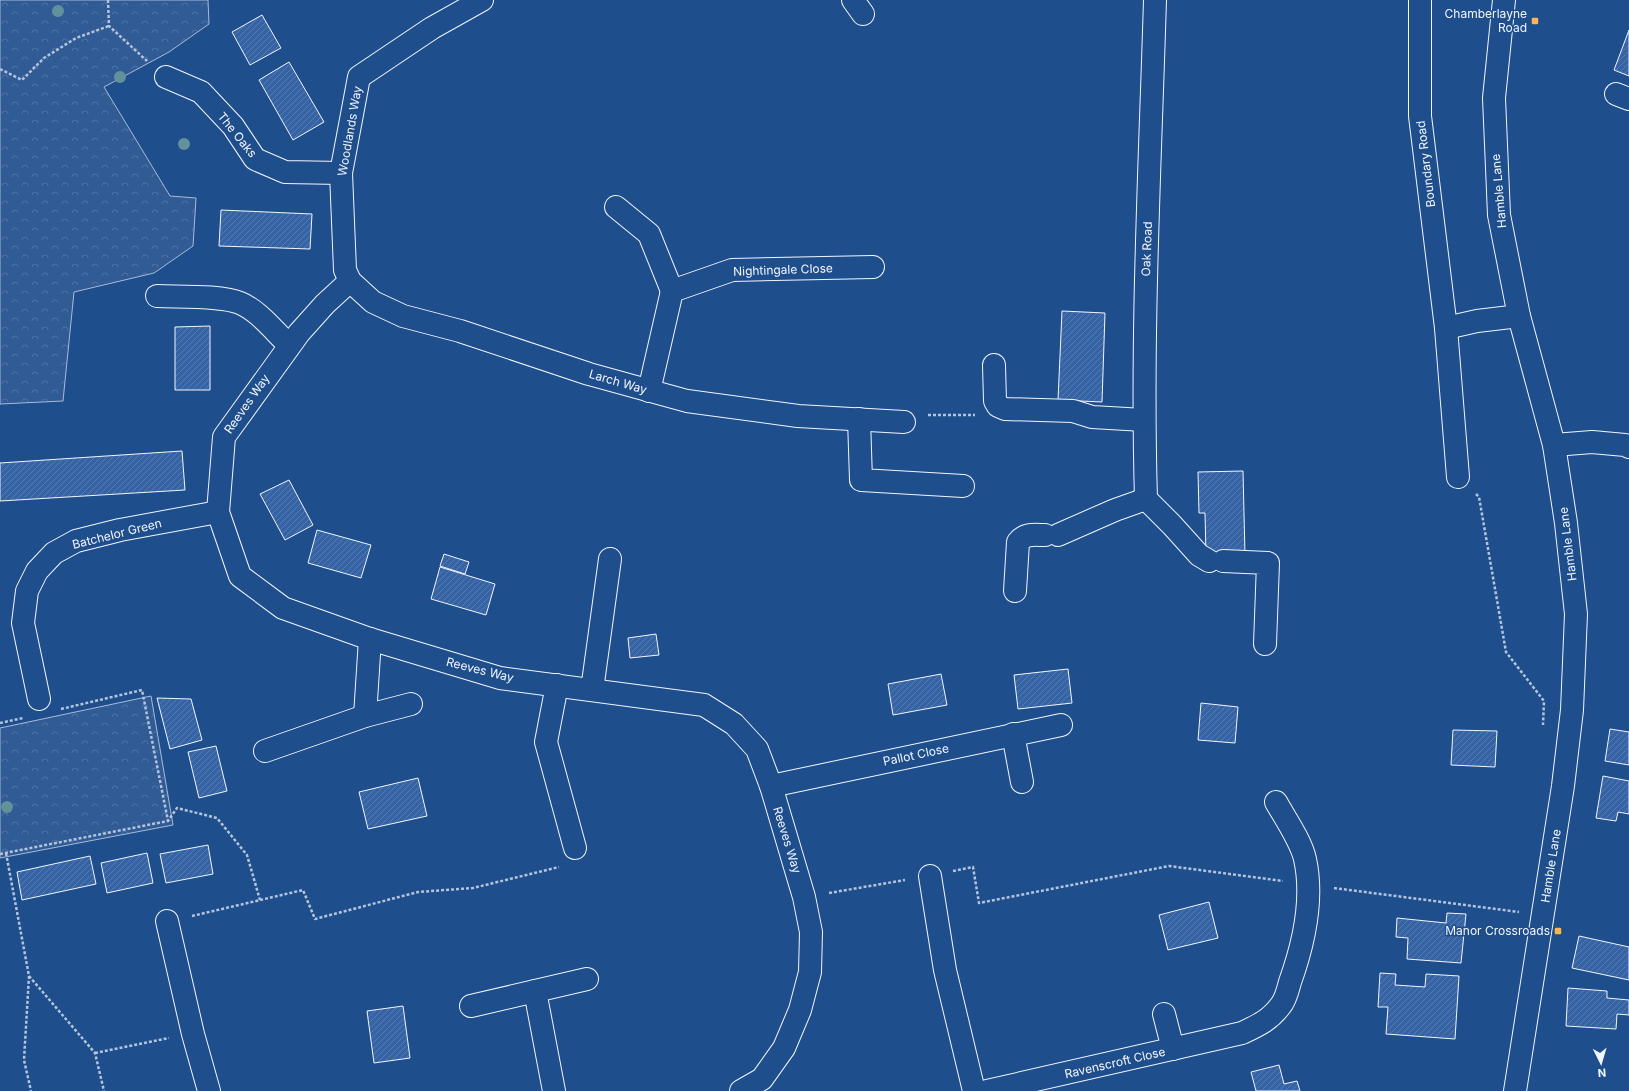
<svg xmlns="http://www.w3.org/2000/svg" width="1629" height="1091" viewBox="0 0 1629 1091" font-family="Inter,sans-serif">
  <defs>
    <pattern id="forest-crowns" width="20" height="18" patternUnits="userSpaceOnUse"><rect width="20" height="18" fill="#305b95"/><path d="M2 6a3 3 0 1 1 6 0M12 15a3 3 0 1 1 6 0" fill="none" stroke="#4e73a5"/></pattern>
    <pattern id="building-hatch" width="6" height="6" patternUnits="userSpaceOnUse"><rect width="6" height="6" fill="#3563a3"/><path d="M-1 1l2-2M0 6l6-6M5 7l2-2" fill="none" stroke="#537ab1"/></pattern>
  </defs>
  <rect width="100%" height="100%" fill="#1f4e8c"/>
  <!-- forest -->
  <g fill="url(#forest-crowns)" stroke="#a8bbd7">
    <polygon points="0,0 208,0 209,24 169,52 104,87 170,196 196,198 193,246 154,273 74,292 63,401 0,404"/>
    <polygon points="151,696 173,825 0,858 0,728"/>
  </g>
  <!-- building -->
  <g fill="url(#building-hatch)" stroke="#f2f6ff">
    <polygon points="262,15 281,48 250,65 232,32"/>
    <polygon points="1629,30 1629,76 1614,70"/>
    <polygon points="289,62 324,122 293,140 259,80"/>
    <polygon points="221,210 312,214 310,249 219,246"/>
    <polygon points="1062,311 1105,313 1102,402 1058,400"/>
    <polygon points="210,326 210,390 175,390 175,327"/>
    <polygon points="182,451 185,490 0,501 0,463"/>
    <polygon points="1243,471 1245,555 1206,556 1205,513 1199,513 1198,472"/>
    <polygon points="289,480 313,525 285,540 260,494"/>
    <polygon points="317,530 371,545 361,578 308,563"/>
    <polygon points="444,554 469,562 465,574 440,566"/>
    <polygon points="440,567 495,584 486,615 431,599"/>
    <polygon points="656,634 659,655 630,658 628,638"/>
    <polygon points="1068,669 1072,703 1018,709 1014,675"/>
    <polygon points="941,674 947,705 893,715 888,684"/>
    <polygon points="157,698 191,699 202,740 170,749"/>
    <polygon points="1201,703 1238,707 1235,743 1198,740"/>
    <polygon points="1610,729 1629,732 1629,765 1605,761"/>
    <polygon points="1453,730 1497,731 1495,767 1451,765"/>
    <polygon points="216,746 227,791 199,798 188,752"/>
    <polygon points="1603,776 1629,781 1629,814 1618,812 1616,821 1596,818"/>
    <polygon points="418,778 427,816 368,829 359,792"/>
    <polygon points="208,845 213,874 166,883 160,854"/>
    <polygon points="147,853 153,883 107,893 101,863"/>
    <polygon points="90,856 96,884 22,900 17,872"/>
    <polygon points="1209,902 1218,938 1168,950 1159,915"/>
    <polygon points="1447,913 1466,914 1461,963 1407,959 1408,938 1396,937 1397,918 1446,923"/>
    <polygon points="1579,936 1629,947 1629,980 1572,968"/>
    <polygon points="1380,973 1396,974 1395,985 1425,987 1426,974 1459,976 1455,1039 1386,1034 1388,1007 1378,1007"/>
    <polygon points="1568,988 1607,991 1607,998 1629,1000 1629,1015 1617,1014 1616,1029 1566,1026"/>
    <polygon points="403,1006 410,1058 374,1063 367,1011"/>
    <polygon points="1279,1065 1284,1084 1297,1081 1300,1091 1256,1091 1251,1072"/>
  </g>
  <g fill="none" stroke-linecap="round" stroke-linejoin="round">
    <!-- minor casing -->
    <g stroke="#f2f6ff" stroke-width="24">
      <g id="minor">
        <polyline points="482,0 432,28 359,77 341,173 345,270 350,281 373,302 403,316 460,331 589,374 687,401 798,416 904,422"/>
        <polyline points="853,0 863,14"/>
        <polyline points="1420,0 1420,116 1446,328 1458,477"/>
        <polyline points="166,77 201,92 233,126 255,159 285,172 341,173"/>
        <polyline points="1616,94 1629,99"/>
        <polyline points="616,207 649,234 672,291"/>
        <polyline points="350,281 325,304 299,333 224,437 218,512 240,576 283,608 370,639 500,678 704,705 734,724 757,749 771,786 804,897 811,932 810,972 800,1010 784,1048 762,1079 741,1091"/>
        <path d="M157 296C178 297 222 295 240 303 258 310 275 332 289 345"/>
        <polyline points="1446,328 1477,321 1519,316"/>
        <polyline points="994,365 995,401 998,406 1005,409 1073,411 1092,417 1144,420"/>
        <polyline points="649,391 672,291 732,270 873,267"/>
        <polyline points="859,419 861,480 963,486"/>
        <polyline points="1554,445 1592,442 1625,445 1629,447"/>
        <path d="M1146 499C1141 333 1150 166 1155 0"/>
        <polyline points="1146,499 1172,525 1199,555 1209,561"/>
        <polyline points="1058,535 1115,510 1146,499"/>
        <polyline points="1223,561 1268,563 1265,644"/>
        <path d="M1015 591 1018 542C1025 533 1034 535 1045 535"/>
        <polyline points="557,685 546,742 575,848"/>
        <polyline points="592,690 610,559"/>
        <polyline points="39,699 23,623 27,591 37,571 54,553 76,541 120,530 218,512"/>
        <polyline points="365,716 370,639"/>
        <polyline points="1013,734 1022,782"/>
        <polyline points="265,751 365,716 411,704"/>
        <polyline points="771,786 1061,725"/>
        <polyline points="930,876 945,970 974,1091"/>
        <polyline points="167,921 193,1034 209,1091"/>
        <polyline points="535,991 554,1091"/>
        <polyline points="471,1006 587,979"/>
        <polyline points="1164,1014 1173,1049"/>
        <path d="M987 1091 1242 1033C1259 1025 1270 1020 1281 1005 1286 999 1288 989 1290 982 1304 943 1314 900 1305 859 1301 841 1285 818 1276 802"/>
      </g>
    </g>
    <!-- major casing -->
    <g stroke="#f2f6ff" stroke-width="24">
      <polyline id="major" points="1504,0 1494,98 1499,215 1519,316 1554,445 1566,523 1576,614 1572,710 1563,786 1515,1091"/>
    </g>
    <!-- path -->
    <g stroke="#b3c4dc" stroke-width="2.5" stroke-dasharray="3 2" stroke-linecap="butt">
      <polyline points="108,0 109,26 147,61"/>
      <polyline points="0,69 22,80 44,58 76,38 109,26"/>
      <polyline points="928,415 975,415"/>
      <polyline points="1476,494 1479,497 1506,652 1544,701 1543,725"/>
      <polyline points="61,709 142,690 168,821"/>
      <polyline points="0,723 23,718"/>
      <polyline points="6,853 29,976 24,1060 31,1091"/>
      <polyline points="0,854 168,821 177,808 217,818 247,855 260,900"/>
      <polyline points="953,871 973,867 979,903 1169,866 1283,881"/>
      <polyline points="1334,888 1519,912"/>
      <polyline points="829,893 905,880"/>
      <polyline points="192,916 303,890 315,919 418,892 473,888 559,867"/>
      <polyline points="29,976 95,1053 104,1091"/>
      <polyline points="95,1053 169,1038"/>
    </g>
    <!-- minor -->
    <use href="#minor" stroke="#1f4e8c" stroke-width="22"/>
    <!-- major -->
    <use href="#major" stroke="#1f4e8c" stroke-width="22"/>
  </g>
  <!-- trees -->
  <g fill="#61919a">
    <circle cx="58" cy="11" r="6"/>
    <circle cx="120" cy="77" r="6"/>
    <circle cx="184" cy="144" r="6"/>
    <circle cx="7" cy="807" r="6"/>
  </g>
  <!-- markers -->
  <g fill="#ffb74d" stroke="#1f4e8c" stroke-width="1.5">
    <rect x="1531" y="17" width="8" height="8" rx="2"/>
    <rect x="1554" y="927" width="8" height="8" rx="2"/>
  </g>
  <g text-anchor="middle" stroke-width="3" stroke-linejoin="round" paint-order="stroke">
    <!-- poi labels -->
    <g font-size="12" fill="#f2f6ff" stroke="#1f4e8c" text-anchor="end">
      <text x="1527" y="18">Chamberlayne<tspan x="1527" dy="14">Road</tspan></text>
      <text x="1550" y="935">Manor Crossroads</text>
    </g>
    <!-- street labels -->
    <g font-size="12" fill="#f2f6ff" stroke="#1f4e8c">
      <text transform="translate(350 131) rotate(-80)" y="4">Woodlands Way</text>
      <text transform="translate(237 135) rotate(51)" y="4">The Oaks</text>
      <text transform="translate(1426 164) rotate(-97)" y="4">Boundary Road</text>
      <text transform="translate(1499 191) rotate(-95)" y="4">Hamble Lane</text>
      <text transform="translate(1147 249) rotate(-88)" y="4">Oak Road</text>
      <text transform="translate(783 270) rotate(-2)" y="4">Nightingale Close</text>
      <text transform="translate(618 382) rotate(16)" y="4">Larch Way</text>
      <text transform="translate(247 404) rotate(-55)" y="4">Reeves Way</text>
      <text transform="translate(117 534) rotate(-14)" y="4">Batchelor Green</text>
      <text transform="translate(1568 544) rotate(-97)" y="4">Hamble Lane</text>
      <text transform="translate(480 670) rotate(14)" y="4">Reeves Way</text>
      <text transform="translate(916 755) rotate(-12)" y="4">Pallot Close</text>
      <text transform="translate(787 840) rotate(73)" y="4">Reeves Way</text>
      <text transform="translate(1551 866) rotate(-81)" y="4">Hamble Lane</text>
      <text transform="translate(1115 1063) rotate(-13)" y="4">Ravenscroft Close</text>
    </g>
  </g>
  <!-- north arrow -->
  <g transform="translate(1601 1063) rotate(175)" stroke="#1f4e8c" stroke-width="3" paint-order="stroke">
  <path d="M0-3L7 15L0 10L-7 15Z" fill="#f2f6ff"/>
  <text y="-6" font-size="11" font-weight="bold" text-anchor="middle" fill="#f2f6ff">N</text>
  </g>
</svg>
